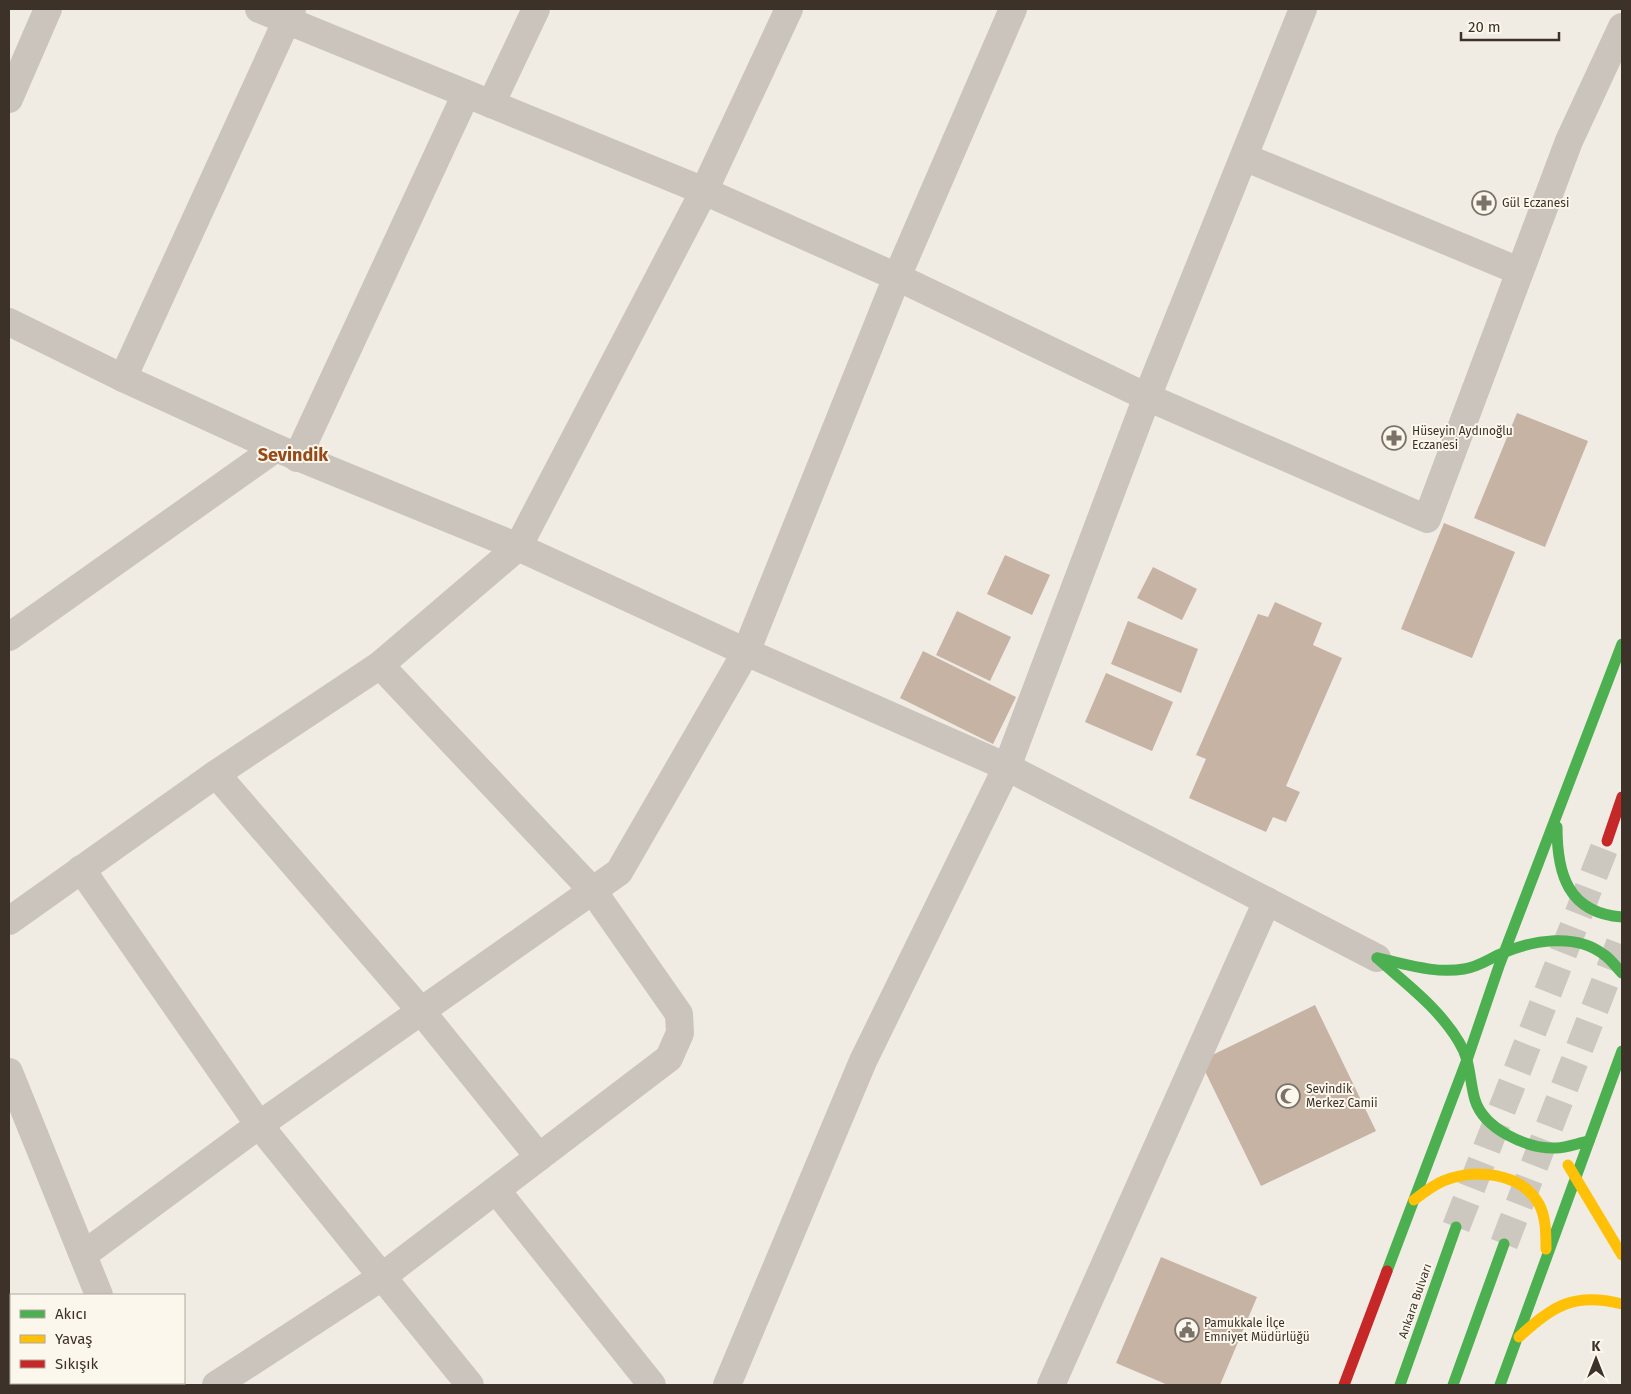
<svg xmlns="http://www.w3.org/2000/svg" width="1631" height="1394" viewBox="0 0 1631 1394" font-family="'Fira Sans',sans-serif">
  <rect width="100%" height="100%" fill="#f0ece4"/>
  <!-- building -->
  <g fill="#c6b3a4">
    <polygon points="1517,413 1588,441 1545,547 1474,518"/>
    <polygon points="1444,523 1515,552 1472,658 1401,629"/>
    <polygon points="1005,555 1050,575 1032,615 987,594"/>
    <polygon points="1153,567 1197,589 1182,620 1137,598"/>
    <polygon points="1275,602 1322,623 1313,645 1342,658 1286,786 1300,792 1286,822 1273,817 1266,832 1189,798 1206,759 1196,755 1258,614 1268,617"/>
    <polygon points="957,611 1011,637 990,681 936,655"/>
    <polygon points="1128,621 1198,649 1181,693 1111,664"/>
    <polygon points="923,651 1016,697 993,744 900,698"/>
    <polygon points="1106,673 1173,702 1152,751 1085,722"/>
    <polygon points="1315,1005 1376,1131 1261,1186 1200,1061"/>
    <polygon points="1161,1257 1257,1297 1220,1385 1168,1385 1116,1363"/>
  </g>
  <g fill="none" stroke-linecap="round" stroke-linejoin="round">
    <!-- secondary-tunnel -->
    <g stroke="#ccc7bf" stroke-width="28" stroke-dasharray="28 14" stroke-linecap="butt">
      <polyline points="1456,1227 1607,841"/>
      <polyline points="1504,1244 1622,938"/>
    </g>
    <!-- street -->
    <g stroke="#cac4bc" stroke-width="28">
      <polyline points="259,9 704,191 897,277 1147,397 1427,519 1569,141 1622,27"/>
      <polyline points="9,99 48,9"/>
      <polyline points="491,104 536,9"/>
      <polyline points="1244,157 1519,271"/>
      <polyline points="9,322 123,378 276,448 518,547 746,652 1007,767 1377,958"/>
      <polyline points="123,378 292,9"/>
      <polyline points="297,458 466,94"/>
      <polyline points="9,637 276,448"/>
      <polyline points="216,774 421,1011 539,1157"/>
      <polyline points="81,869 259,1125 470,1385"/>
      <polyline points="9,921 216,774 380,665 518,547 704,191 789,9"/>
      <polyline points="9,1072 99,1295"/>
      <polyline points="496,1190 652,1385"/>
      <polyline points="83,1255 259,1125 619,872 746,652 897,277 1013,9"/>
      <polyline points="135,1383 136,1385"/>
      <polyline points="216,1385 383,1276 669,1058 680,1033 679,1014 593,891 380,665"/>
      <polyline points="727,1385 863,1061 1007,767 1147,397 1303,9"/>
      <polyline points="1051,1385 1267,901"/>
    </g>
    <!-- fast -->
    <g stroke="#4caf50" stroke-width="11">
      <path d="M1557 827C1557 874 1568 913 1622 917"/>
      <path d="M1377 958C1406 984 1439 1008 1459 1042 1471 1061 1469 1079 1475 1100 1484 1129 1527 1149 1556 1148 1567 1148 1578 1143 1589 1141"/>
      <path d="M1377 958C1406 964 1435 974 1464 969 1479 967 1490 958 1503 953 1533 940 1576 933 1603 954 1611 959 1616 967 1622 973"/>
      <polyline points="1387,1271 1468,1057 1499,966 1622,644"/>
      <polyline points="1400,1385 1456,1227"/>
      <polyline points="1453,1385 1504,1244"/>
      <polyline points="1500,1385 1622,1051"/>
    </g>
    <!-- slow -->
    <g stroke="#ffc107" stroke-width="11">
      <polyline points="1568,1165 1622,1255"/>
      <path d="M1414 1200C1423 1193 1432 1186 1443 1181 1474 1168 1521 1172 1539 1204 1546 1217 1546 1234 1546 1249"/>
      <path d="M1519 1337C1553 1305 1575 1292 1622 1304"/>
    </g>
    <!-- jam -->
    <g stroke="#c62828" stroke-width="11">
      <polyline points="1607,841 1622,797"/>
      <polyline points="1344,1385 1387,1271"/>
    </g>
  </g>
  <!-- icons -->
  <defs>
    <g id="pharmacy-ring" transform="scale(1.25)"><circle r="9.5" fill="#fcf7ec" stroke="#7b736a" stroke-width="1.5"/><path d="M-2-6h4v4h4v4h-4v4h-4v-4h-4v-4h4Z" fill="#7b736a"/></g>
    <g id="mosque-ring" transform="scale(1.25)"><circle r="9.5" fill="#fcf7ec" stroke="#7b736a" stroke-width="1.5"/><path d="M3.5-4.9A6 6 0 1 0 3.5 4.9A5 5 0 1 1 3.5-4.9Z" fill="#7b736a"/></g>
    <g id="civic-ring" transform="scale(1.25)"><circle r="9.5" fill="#fcf7ec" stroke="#7b736a" stroke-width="1.5"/><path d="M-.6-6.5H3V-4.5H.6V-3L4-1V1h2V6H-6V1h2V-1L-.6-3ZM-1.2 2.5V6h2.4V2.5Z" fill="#7b736a"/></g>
  </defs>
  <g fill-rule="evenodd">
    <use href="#pharmacy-ring" x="1484" y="203"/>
    <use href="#pharmacy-ring" x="1394" y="438"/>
    <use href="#mosque-ring" x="1288" y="1096"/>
    <use href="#civic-ring" x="1187" y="1330"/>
  </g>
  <g text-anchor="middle" stroke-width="4" stroke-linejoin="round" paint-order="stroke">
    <!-- poi labels -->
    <g font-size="12" fill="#3c3229" stroke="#fcf7ec" text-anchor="start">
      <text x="1502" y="207">Gül Eczanesi</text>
      <text x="1412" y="435">Hüseyin Aydınoğlu<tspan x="1412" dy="14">Eczanesi</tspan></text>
      <text x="1306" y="1093">Sevindik<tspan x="1306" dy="14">Merkez Camii</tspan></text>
      <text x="1204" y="1327">Pamukkale İlçe<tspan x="1204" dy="14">Emniyet Müdürlüğü</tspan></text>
    </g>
    <!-- street labels -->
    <g font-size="12" fill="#3c3229" stroke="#fcf7ec">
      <text transform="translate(1415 1301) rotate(-71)" y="4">Ankara Bulvarı</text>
    </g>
    <!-- district labels -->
    <g font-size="18" font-weight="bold" fill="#944a19" stroke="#fcf7ec">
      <text x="293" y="461">Sevindik</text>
    </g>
  </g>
  <!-- border -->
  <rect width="1631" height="1394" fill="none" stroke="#3c3229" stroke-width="20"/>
  <!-- legend -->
  <rect x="10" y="1294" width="175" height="90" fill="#fcf7ec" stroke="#afa89e"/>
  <rect x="20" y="1310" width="25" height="8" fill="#4caf50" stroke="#afa89e"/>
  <text x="55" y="1319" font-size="15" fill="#3c3229">Akıcı</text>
  <rect x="20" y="1335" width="25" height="8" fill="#ffc107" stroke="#afa89e"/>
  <text x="55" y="1344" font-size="15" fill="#3c3229">Yavaş</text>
  <rect x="20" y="1360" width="25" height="8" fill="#c62828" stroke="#afa89e"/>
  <text x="55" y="1369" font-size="15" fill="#3c3229">Sıkışık</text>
  <!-- north arrow -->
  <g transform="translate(1596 1359)" stroke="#fcf7ec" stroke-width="4" paint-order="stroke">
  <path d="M0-4L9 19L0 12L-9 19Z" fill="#3c3229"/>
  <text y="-8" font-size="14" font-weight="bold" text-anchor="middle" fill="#3c3229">K</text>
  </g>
  <!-- scale -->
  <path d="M1461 32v8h98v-8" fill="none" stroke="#3c3229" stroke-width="2.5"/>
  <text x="1468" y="32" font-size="15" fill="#3c3229" stroke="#fcf7ec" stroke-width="4" paint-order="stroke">20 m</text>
</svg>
